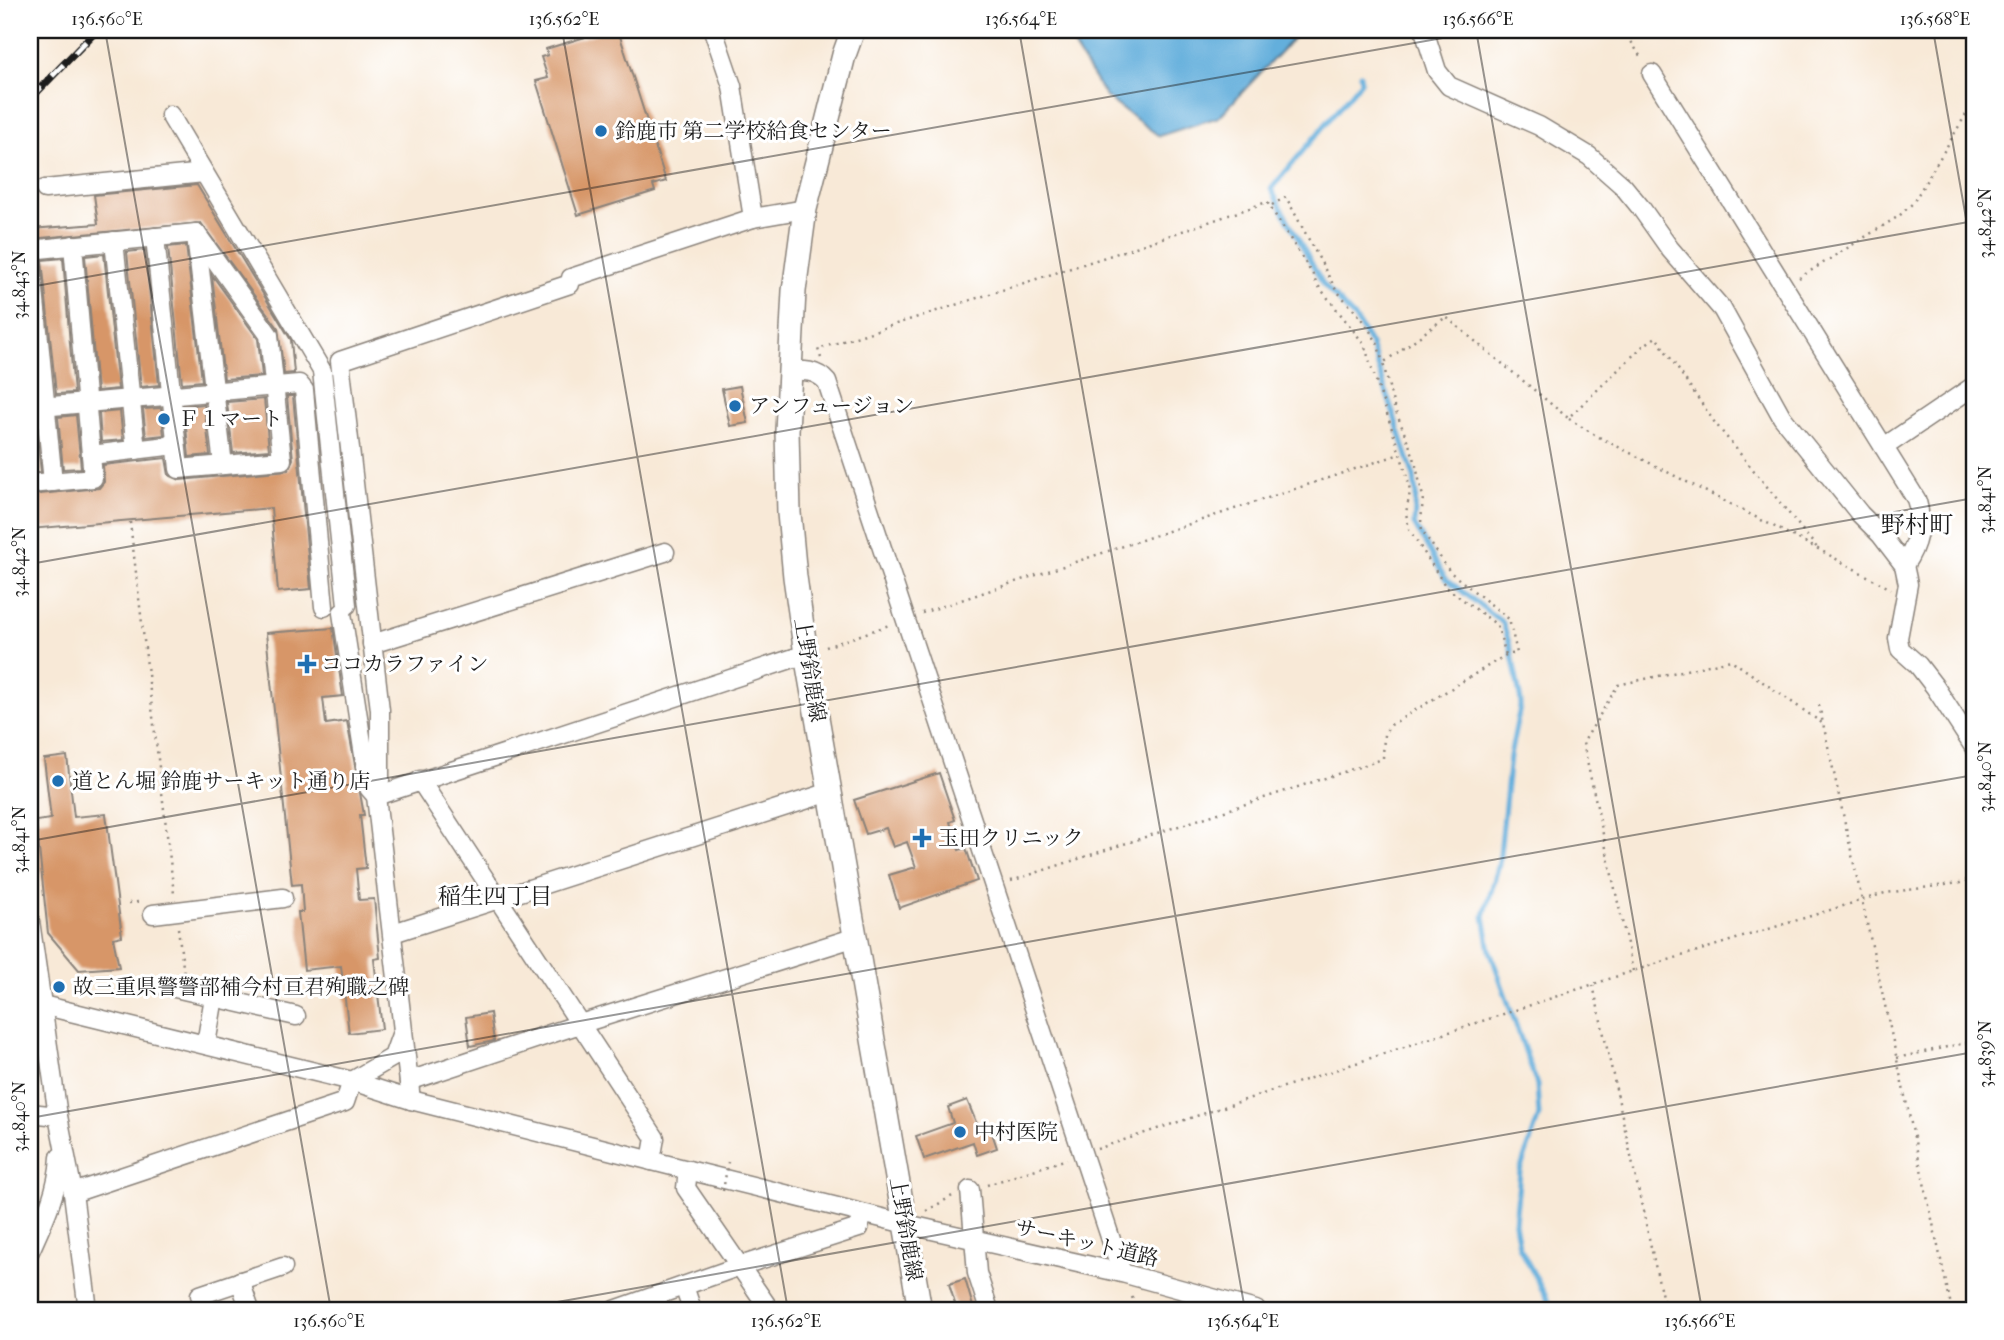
<svg xmlns="http://www.w3.org/2000/svg" width="2004" height="1340" viewBox="0 0 2004 1340" font-family="'IM FELL French Canon','Noto Serif JP',serif">
  <rect width="100%" height="100%" fill="#fff"/>
  <filter id="ink" filterUnits="userSpaceOnUse"><feTurbulence type="fractalNoise" baseFrequency=".0143" numOctaves="2"/><feDisplacementMap in="SourceGraphic" scale="14" xChannelSelector="R" yChannelSelector="G"/><feConvolveMatrix kernelMatrix="1 2 1 2 8 2 1 2 1" color-interpolation-filters="sRGB"/></filter>
  <filter id="wash" filterUnits="userSpaceOnUse"><feTurbulence type="fractalNoise" baseFrequency=".00686" numOctaves="4" result="noise"/><feDisplacementMap in="SourceGraphic" scale="28" xChannelSelector="R" yChannelSelector="G"/><feGaussianBlur stdDeviation="1.57" result="paint"/><feColorMatrix in="noise" values="0 0 0 0 0 0 0 0 0 0 0 0 0 0 0 0 0 1.4 0 .05"/><feComposite in="paint" operator="in"/></filter>
  <g filter="url(#wash)">
    <rect width="100%" height="100%" fill="#f8e9d7"/>
    <!-- water -->
    <polygon fill="#64afdc" stroke="#40667c" stroke-width="2" points="1063,30 1301,30 1219,117 1159,136 1106,97"/>
    <g fill="none" stroke-linecap="round" stroke-linejoin="round">
      <!-- stream -->
      <polyline stroke="#64afdc" stroke-width="5" points="1360,74 1361,82 1271,189 1323,284 1356,320 1371,345 1414,477 1416,494 1414,524 1445,578 1503,623 1511,649 1521,702 1510,756 1499,864 1484,916 1490,951 1537,1085 1539,1116 1520,1171 1515,1223 1519,1246 1553,1310"/>
    </g>
    <g id="blocks">
      <!-- building -->
      <g fill="#d79668">
        <polygon points="608,30 618,30 666,181 653,185 655,191 578,215 536,81 548,78 541,57 548,55 546,49"/>
        <polygon points="197,185 291,340 294,373 284,374 278,328 201,223 30,239 30,229 98,224 94,195"/>
        <polygon points="186,245 202,381 182,383 168,247"/>
        <polygon points="145,250 159,385 141,387 127,252"/>
        <polygon points="104,254 118,389 97,391 85,256"/>
        <polygon points="63,258 74,393 56,394 42,260"/>
        <polygon points="212,275 258,339 262,376 224,379"/>
        <polygon points="740,386 748,423 730,426 722,389"/>
        <polygon points="287,396 293,396 311,589 278,592 271,508 30,529 30,495 99,488 104,482 103,465 166,458 169,475 180,480 288,470 293,459"/>
        <polygon points="264,399 269,450 233,453 227,402"/>
        <polygon points="204,404 210,455 189,457 184,406"/>
        <polygon points="161,408 164,435 146,437 143,409"/>
        <polygon points="120,411 123,440 101,442 99,413"/>
        <polygon points="76,415 81,468 63,469 58,417"/>
        <polygon points="30,419 35,419 41,472 30,473"/>
        <polygon points="333,628 343,696 323,698 326,724 347,721 364,815 360,815 366,868 356,869 359,900 374,899 380,958 374,959 382,1029 349,1033 341,966 304,970 298,912 303,912 301,884 292,885 266,633"/>
        <polygon points="67,756 74,817 106,814 122,936 113,938 119,967 79,970 48,933 36,821 51,819 44,759"/>
        <polygon points="939,773 955,820 950,822 959,850 966,848 977,881 899,908 889,875 916,867 907,842 893,847 886,828 866,834 854,800"/>
        <polygon points="490,1013 494,1041 470,1046 466,1017"/>
        <polygon points="967,1100 978,1127 989,1124 997,1148 977,1155 973,1142 924,1159 916,1136 953,1123 948,1107"/>
        <polygon points="965,1279 974,1310 957,1310 949,1284"/>
      </g>
    </g>
  </g>
  <g filter="url(#ink)">
    <use href="#blocks" fill-opacity="0" stroke="#8a827a" stroke-width="2"/>
    <g fill="none" stroke-linecap="round" stroke-linejoin="round">
      <!-- minor casing -->
      <g stroke="#8a827a" stroke-width="21">
        <g id="minor">
          <polyline points="713,30 732,86 753,218 805,209"/>
          <polyline points="1424,30 1437,71 1449,86 1539,126 1589,156 1623,186 1641,208 1670,249 1722,309 1782,417 1860,514 1881,535 1904,565 1908,584 1898,638 1900,649 1918,665 1935,687 1974,747"/>
          <path d="M1652 74 1916 499C1924 520 1917 547 1904 565"/>
          <polyline points="170,115 322,371 347,605"/>
          <polyline points="45,189 204,173"/>
          <polyline points="196,236 223,465"/>
          <polyline points="155,237 179,469 282,460 269,335 196,233"/>
          <polyline points="114,241 136,450"/>
          <polyline points="30,250 53,482"/>
          <polyline points="30,250 196,233"/>
          <path d="M789 371C803 370 817 370 827 382L1122 1273"/>
          <polyline points="30,408 299,384 304,390 324,607"/>
          <polyline points="1884,447 1974,386"/>
          <polyline points="91,455 176,445"/>
          <polyline points="30,484 93,478 73,245"/>
          <polyline points="342,613 369,788 376,796"/>
          <polyline points="372,644 665,552"/>
          <polyline points="420,780 655,1138 651,1161"/>
          <polyline points="376,796 806,654"/>
          <polyline points="153,914 283,898"/>
          <polyline points="30,921 58,1116 73,1193 88,1310"/>
          <polyline points="393,933 830,792"/>
          <polyline points="162,985 296,1016"/>
          <polyline points="30,1002 352,1081 411,1100 688,1170 906,1224 1122,1273 1256,1310"/>
          <polyline points="206,1044 214,997"/>
          <polyline points="409,1081 580,1024 856,937"/>
          <polyline points="411,1100 376,796 380,780 380,710 340,361 570,284 571,278 753,218"/>
          <polyline points="30,1113 58,1116"/>
          <polyline points="688,1170 686,1188 770,1310"/>
          <polyline points="970,1190 977,1273 989,1310"/>
          <polyline points="73,1193 345,1102 352,1081 393,1057 402,1032"/>
          <path d="M30 1251C44 1220 58 1192 60 1157"/>
          <polyline points="240,1281 250,1310"/>
          <polyline points="684,1286 692,1310"/>
          <polyline points="200,1295 283,1267"/>
          <polyline points="615,1310 740,1266 859,1228 863,1214"/>
        </g>
      </g>
      <!-- major casing -->
      <g stroke="#8a827a" stroke-width="26">
        <polyline id="major" points="853,30 844,55 805,209 794,291 787,431 789,513 795,577 806,654 920,1310"/>
      </g>
      <!-- path -->
      <g stroke="#8a827a" stroke-width="2.5" stroke-dasharray="2 5" stroke-linecap="butt">
        <polyline points="1624,30 1642,59"/>
        <polyline points="1272,205 1286,197 1336,290 1363,320 1377,342 1383,363"/>
        <polyline points="1799,278 1899,216 1913,203 1974,101"/>
        <polyline points="821,358 818,349 1124,251 1267,202 1313,275 1316,283 1364,344 1407,475 1410,492 1406,513 1409,529 1446,587 1497,625 1506,655"/>
        <polyline points="1569,419 1595,435 1818,549 1891,589"/>
        <polyline points="130,522 174,894"/>
        <polyline points="922,613 1400,454"/>
        <polyline points="826,647 889,625"/>
        <polyline points="1819,705 1952,1310"/>
        <polyline points="1011,881 1377,761 1383,758 1384,734 1391,725 1506,655 1517,653 1509,619 1450,572 1422,530 1421,523 1423,497 1414,457 1394,407 1383,363 1446,317 1568,418 1643,346 1656,337 1715,423 1818,549"/>
        <polyline points="129,903 139,902"/>
        <polyline points="178,928 184,974"/>
        <polyline points="1633,971 1583,743 1618,685 1731,660 1822,723"/>
        <polyline points="1593,985 1665,1310"/>
        <polyline points="1897,1058 1974,1041"/>
        <polyline points="1097,1149 1633,971 1885,893 1960,883 1974,877"/>
        <polyline points="987,1185 1067,1159"/>
        <polyline points="926,1211 954,1195"/>
        <polyline points="1132,1297 1137,1310"/>
      </g>
      <!-- minor -->
      <use href="#minor" stroke="#fff" stroke-width="18"/>
      <!-- major -->
      <use href="#major" stroke="#fff" stroke-width="23"/>
      <!-- rail casing -->
      <g stroke="#1c1c1c" stroke-width="8">
        <polyline id="rail" points="30,99 97,30"/>
      </g>
      <!-- rail -->
      <use href="#rail" stroke="#fff" stroke-width="5" stroke-dasharray="16" stroke-linecap="butt"/>
      <!-- path-bridge -->
      <polyline stroke="#8a827a" stroke-width="2.5" stroke-dasharray="2 5" stroke-linecap="butt" points="723,1191 728,1162"/>
    </g>
  </g>
  <!-- ticks -->
  <path fill="none" stroke="#1c1c1c" stroke-width="2" stroke-opacity="0.45" d="M105 30 331 1310M562 30 788 1310M1019 30 1245 1310M1476 30 1702 1310M1933 30 1974 264M30 287 1488 30M30 564 1974 221M30 841 1974 498M30 1118 1974 775M512 1310 1974 1052"/>
  <!-- markers -->
  <g fill="#1f6fb2" stroke="#fff" stroke-width="2.5">
    <circle cx="601" cy="131" r="7"/>
    <circle cx="735" cy="406" r="7"/>
    <circle cx="164" cy="419" r="7"/>
    <path d="M303.5 653.5h7v7h7v7h-7v7h-7v-7h-7v-7h7z"/>
    <circle cx="58" cy="781" r="7"/>
    <path d="M918.5 827.5h7v7h7v7h-7v7h-7v-7h-7v-7h7z"/>
    <circle cx="59" cy="987" r="7"/>
    <circle cx="960" cy="1132" r="7"/>
  </g>
  <g text-anchor="middle" stroke-width="6" stroke-linejoin="round" paint-order="stroke">
    <!-- poi labels -->
    <g font-size="21" fill="#1c1c1c" stroke="#fff" text-anchor="start">
      <text x="615" y="138">鈴鹿市 第二学校給食センター</text>
      <text x="749" y="413">アンフュージョン</text>
      <text x="178" y="426">Ｆ１マート</text>
      <text x="321" y="671">ココカラファイン</text>
      <text x="72" y="788">道とん堀 鈴鹿サーキット通り店</text>
      <text x="938" y="845">玉田クリニック</text>
      <text x="73" y="994">故三重県警警部補今村亘君殉職之碑</text>
      <text x="974" y="1139">中村医院</text>
    </g>
    <!-- street labels -->
    <g font-size="21" fill="#1c1c1c" stroke="#fff">
      <text transform="translate(810 670) rotate(81)" y="7">上野鈴鹿線</text>
      <text transform="translate(906 1229) rotate(80)" y="7">上野鈴鹿線</text>
      <text transform="translate(1087 1243) rotate(13)" y="7">サーキット道路</text>
    </g>
    <!-- neighbourhood labels -->
    <g font-size="23" fill="#1c1c1c" stroke="#fff">
      <text x="495" y="904">稲生四丁目</text>
    </g>
    <!-- quarter labels -->
    <g font-size="24" fill="#1c1c1c" stroke="#fff">
      <text x="1917" y="533">野村町</text>
    </g>
  </g>
  <!-- margin -->
  <rect width="2004" height="1340" fill="none" stroke="#fff" stroke-width="77"/>
  <rect x="38" y="38" width="1928" height="1264" fill="none" stroke="#1c1c1c" stroke-width="2.5"/>
  <g font-size="18" text-anchor="middle" fill="#1c1c1c">
    <text x="107" y="25">136.560°E</text>
    <text x="564" y="25">136.562°E</text>
    <text x="1021" y="25">136.564°E</text>
    <text x="1478" y="25">136.566°E</text>
    <text x="1935" y="25">136.568°E</text>
    <text transform="translate(1985 223) rotate(-90)" y="6">34.842°N</text>
    <text transform="translate(19 285) rotate(-90)" y="6">34.843°N</text>
    <text transform="translate(1985 500) rotate(-90)" y="6">34.841°N</text>
    <text transform="translate(19 562) rotate(-90)" y="6">34.842°N</text>
    <text transform="translate(1985 777) rotate(-90)" y="6">34.840°N</text>
    <text transform="translate(19 840) rotate(-90)" y="6">34.841°N</text>
    <text transform="translate(1985 1054) rotate(-90)" y="6">34.839°N</text>
    <text transform="translate(19 1117) rotate(-90)" y="6">34.840°N</text>
    <text x="329" y="1327">136.560°E</text>
    <text x="786" y="1327">136.562°E</text>
    <text x="1243" y="1327">136.564°E</text>
    <text x="1700" y="1327">136.566°E</text>
  </g>
</svg>
